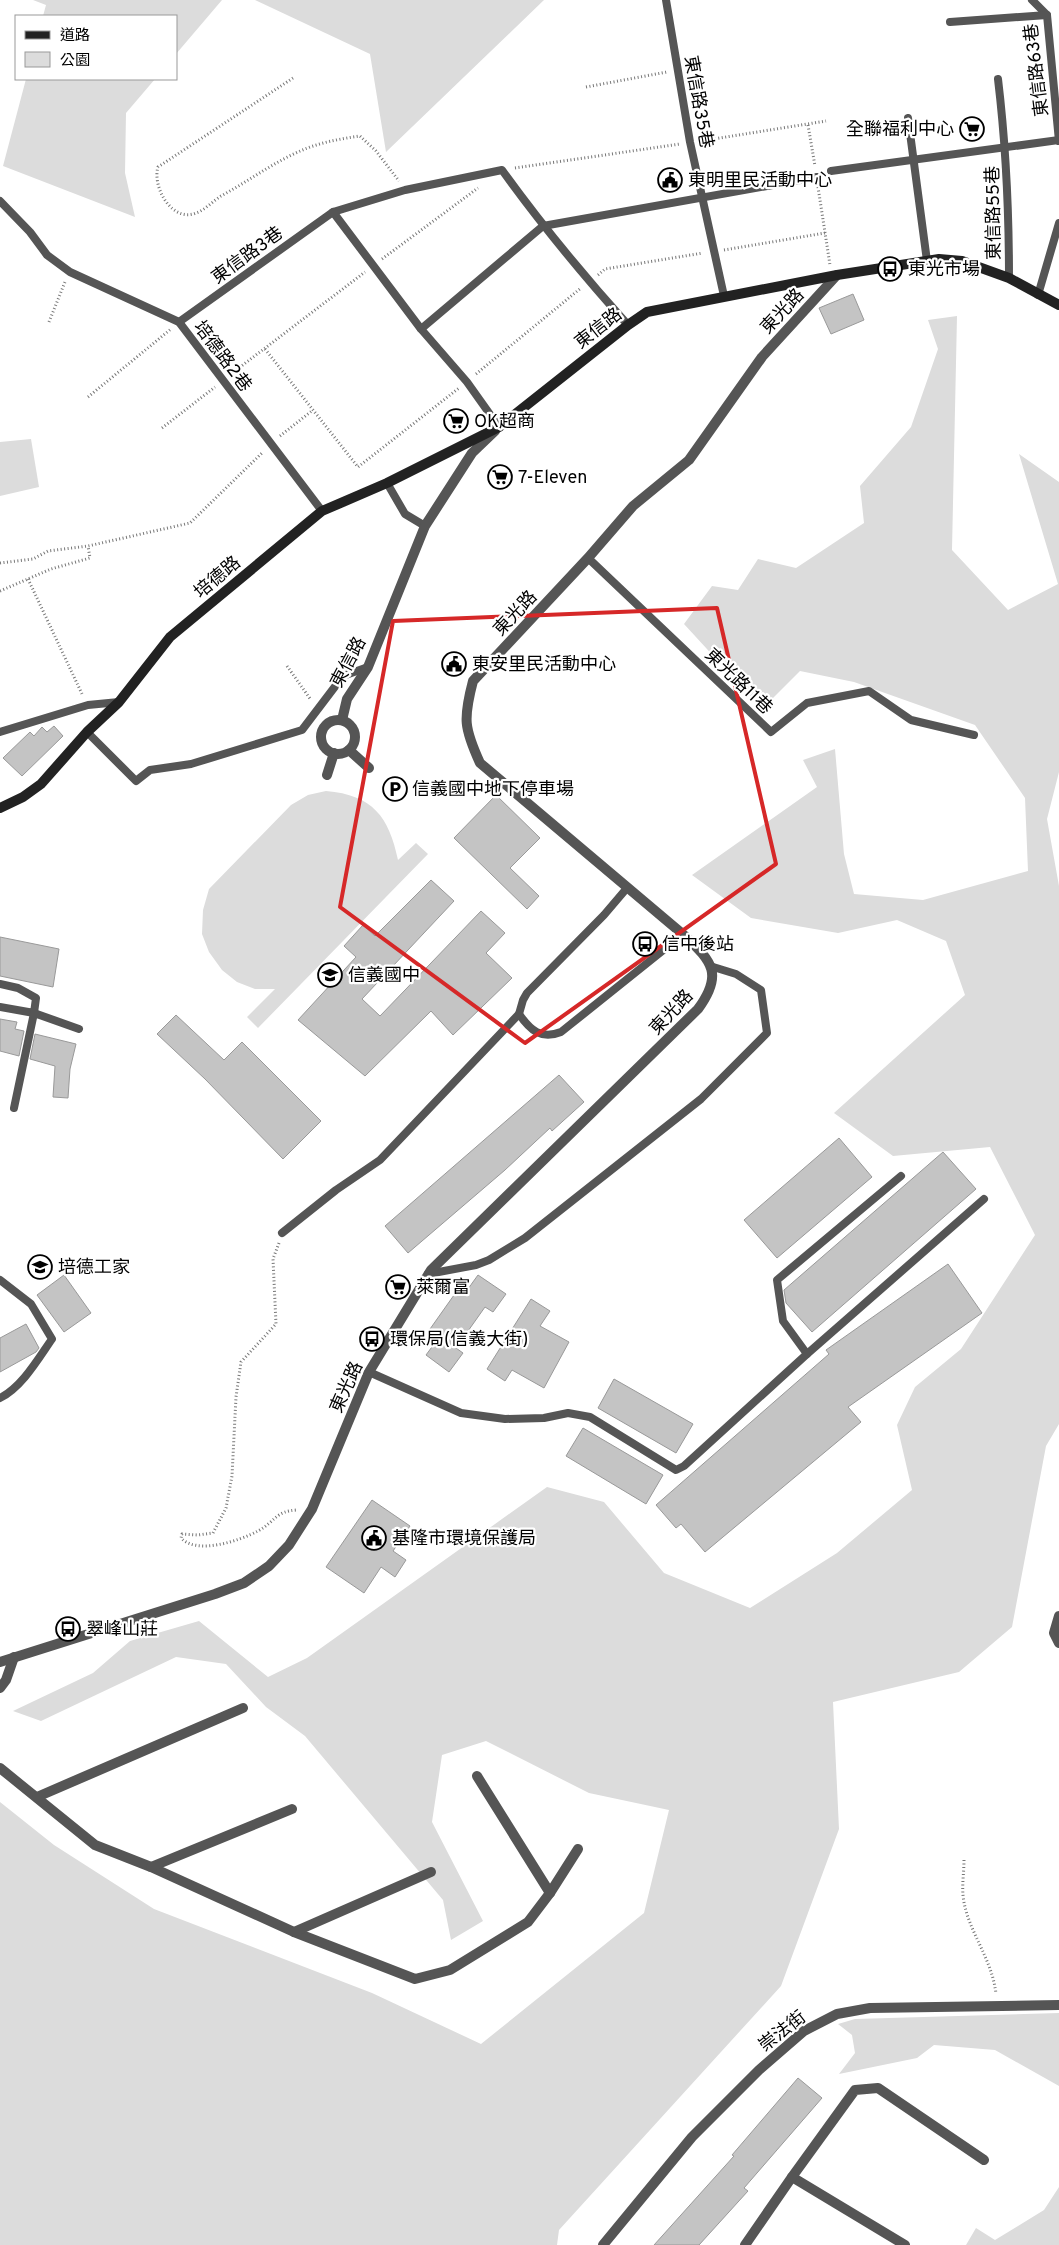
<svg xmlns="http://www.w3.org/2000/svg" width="1059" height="2245" viewBox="0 0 1059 2245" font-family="Overpass,'Noto Sans TC',sans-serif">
  <rect width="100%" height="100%" fill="#fff"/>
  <!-- green -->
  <g fill="#dcdcdc">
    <polygon points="33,0 222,0 176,54 176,16 43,16 46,5"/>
    <polygon points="255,0 544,0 386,152 370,54"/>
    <polygon points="26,79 155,79 126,113 125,173 135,217 3,166"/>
    <polygon points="957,316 952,550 1008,610 1058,584 1019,454 1059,482 1059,772 1047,819 1059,886 1059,1424 1046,1446 1012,1627 959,1672 833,1702 839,1829 781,1986 559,2230 557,2245 0,2245 0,1802 54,1845 154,1909 372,1993 481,2044 644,1913 669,1810 589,1793 486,1741 442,1755 432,1822 483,1921 451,1940 443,1900 305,1736 266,1707 226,1664 176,1657 41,1721 13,1711 93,1673 130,1641 199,1621 268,1677 307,1658 547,1487 604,1502 664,1573 750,1608 837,1553 912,1490 897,1425 915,1387 961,1349 1035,1235 990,1147 893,1156 834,1113 965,995 946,941 897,920 838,933 751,918 692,875 817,787 803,760 835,749 844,854 854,894 923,900 1028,871 1025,798 975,725 854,682 800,671 762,709 684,624 712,586 738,590 758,559 796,568 864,523 860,486 911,427 938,349 928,320"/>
    <polygon points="31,439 39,487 0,496 0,442"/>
    <path d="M326 791C373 795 389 817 398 860L416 843 428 854 258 1028 247 1017 275 989H255L237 982 222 970 209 952 202 934 203 910 209 889 291 805 308 795Z"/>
    <polygon points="1059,2013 1059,2086 995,2050 934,2045 917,2058 839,2074 855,2053 852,2035 838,2024 855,2019"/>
    <polygon points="1059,2187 1059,2245 966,2245 976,2228 995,2240 1044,2210"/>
  </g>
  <!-- building -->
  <g fill="#c4c4c4" stroke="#999">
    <polygon points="853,294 864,320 831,334 819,308"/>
    <polygon points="54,726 63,736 22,776 3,758 30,732 34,736 42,727 47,732"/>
    <polygon points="496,795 540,838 510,868 539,896 527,909 454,838"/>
    <polygon points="431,880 454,901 362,999 380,1016 481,911 505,933 486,953 512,978 453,1035 431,1011 365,1076 298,1020 356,957 344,946 363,925 375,936"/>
    <polygon points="0,937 59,949 53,987 0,976"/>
    <polygon points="176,1015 224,1060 242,1042 321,1121 283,1159 205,1079 157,1034"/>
    <polygon points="0,1019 17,1022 15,1029 24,1031 19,1056 0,1051"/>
    <polygon points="35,1034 76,1044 70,1069 68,1098 53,1097 55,1066 30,1059"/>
    <polygon points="559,1075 584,1102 552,1131 550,1128 505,1170 408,1253 385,1226"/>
    <polygon points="839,1138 872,1177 777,1258 744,1220"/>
    <polygon points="943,1152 976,1189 812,1332 786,1303 784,1290"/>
    <polygon points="948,1264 982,1313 848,1407 861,1422 705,1552 681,1524 676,1528 656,1505 829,1354 826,1350"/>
    <polygon points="64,1275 91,1313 64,1332 37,1295"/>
    <polygon points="478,1275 506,1294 493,1312 485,1307 456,1348 463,1353 449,1372 426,1355 440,1336 430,1329 459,1288 465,1293"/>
    <polygon points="531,1299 550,1311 540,1326 569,1342 544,1388 512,1370 505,1381 487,1369"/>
    <polygon points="26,1324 39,1348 36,1352 0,1372 0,1338"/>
    <polygon points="614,1379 693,1424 676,1453 598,1408"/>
    <polygon points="583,1428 663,1475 646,1504 566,1456"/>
    <polygon points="372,1500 410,1526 393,1551 406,1560 395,1577 381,1567 364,1593 326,1567"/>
    <polygon points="798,2078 822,2098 744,2188 748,2191 699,2245 654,2245 734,2156 732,2155"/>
  </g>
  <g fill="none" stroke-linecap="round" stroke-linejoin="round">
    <!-- path -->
    <g stroke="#777" stroke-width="3" stroke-dasharray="1 2.5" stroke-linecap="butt">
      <path d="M293 78 158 167C152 187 172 223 196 213 205 210 213 201 221 196 247 182 271 164 298 152 317 143 339 139 360 136L376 151 399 181"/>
      <polyline points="586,87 667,72"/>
      <polyline points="808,125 815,166"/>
      <polyline points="701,141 826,121"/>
      <polyline points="515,168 680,144"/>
      <polyline points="818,187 830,265"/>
      <polyline points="724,250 825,233"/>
      <polyline points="382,259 478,188"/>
      <polyline points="598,275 605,269 703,253"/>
      <polyline points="49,322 65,282"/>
      <polyline points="265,349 358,467 459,388"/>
      <polyline points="231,374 365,272"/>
      <polyline points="476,374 581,288"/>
      <polyline points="88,397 171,329"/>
      <polyline points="162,428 215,387"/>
      <polyline points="280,436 313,410"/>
      <polyline points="0,563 33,559 48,551 88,546 190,523 263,452"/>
      <polyline points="28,579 83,696"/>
      <polyline points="0,591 51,569 90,558 88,546"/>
      <polyline points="287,666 311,700"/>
      <path d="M279 1243 273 1259 276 1324 241 1362 236 1397 232 1476 226 1508 213 1533 198 1535 182 1534 181 1538C197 1555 239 1541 258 1531 275 1522 275 1511 297 1510"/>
      <path d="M964 1860C964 1872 962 1884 963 1895 966 1929 992 1957 996 1994"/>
    </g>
    <!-- service -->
    <g stroke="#555" stroke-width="8">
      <polyline points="666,0 690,142 724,296"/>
      <polyline points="1032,0 1047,15 1059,141"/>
      <polyline points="950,22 1047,15"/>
      <path d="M998 79C1006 146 1009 211 1009 278"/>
      <polyline points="908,118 927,261"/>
      <polyline points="831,171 1059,140"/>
      <polyline points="0,201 30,232 47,255 70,272 179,322 322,511"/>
      <path d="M333 212 405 190 502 170C541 224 583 275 628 325"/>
      <polyline points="1038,295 1059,223"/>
      <polyline points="179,322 333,212 421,329 467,382 499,427"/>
      <polyline points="421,329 543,226 817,177"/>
      <polyline points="387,483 405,514 425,526"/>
      <polyline points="588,558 771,732 807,703 869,691 911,720 974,735"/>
      <polyline points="0,732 88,705 119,702"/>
      <polyline points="87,732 136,781 150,770 191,764 302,730 343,676 368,667"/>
      <path d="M627 888 604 915 527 993 523 1000 519 1014C530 1030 541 1040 561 1032L666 948 685 936"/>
      <polyline points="0,984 18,988 36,998 34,1013 0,1007"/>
      <polyline points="14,1108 34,1013 79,1029"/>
      <polyline points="282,1233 336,1190 380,1160 519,1014"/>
      <polyline points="428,1274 476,1265 489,1260 525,1238 701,1099 767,1033 761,990 736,974 710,966"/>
      <path d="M0 1280 31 1304 52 1339C38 1359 22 1387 0 1398"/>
      <polyline points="807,1354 783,1321 777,1280 901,1176"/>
      <polyline points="369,1372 461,1413 505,1419 544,1418 568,1413 590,1417 676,1470 684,1466 807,1354 984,1199"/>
    </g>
    <!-- pedestrian -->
    <polyline stroke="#555" stroke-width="10" points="349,750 369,768"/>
    <!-- minor -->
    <g stroke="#555" stroke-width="10">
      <polyline points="342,720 347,699 368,667 425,526 472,453 495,431"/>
      <circle cx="338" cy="737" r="17"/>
      <polyline points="327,775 334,753"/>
      <polyline points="1059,1616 1054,1633 1059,1643"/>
      <polyline points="0,1688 6,1680 14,1657"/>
      <polyline points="0,1768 95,1845 151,1867 294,1932 415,1979 450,1970 528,1922 550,1893 578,1849"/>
      <polyline points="477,1776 550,1893"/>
      <polyline points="37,1797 243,1708"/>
      <polyline points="151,1867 292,1809"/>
      <polyline points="294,1932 431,1872"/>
      <polyline points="792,2177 905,2245"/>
      <polyline points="603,2245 692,2137 759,2070 804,2031 837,2014 870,2008 1059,2005"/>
      <polyline points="745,2245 792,2177 855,2090 878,2088 984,2160"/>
    </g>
    <!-- tertiary -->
    <path stroke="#555" stroke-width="10" d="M0 1662 215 1594 244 1583 269 1566 289 1545 312 1509 369 1372 431 1270 698 1009C723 975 713 962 685 936L480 763C464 728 463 719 473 681L588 558 633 506 689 460 762 357 837 275"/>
    <!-- secondary -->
    <polyline stroke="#222" stroke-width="10" points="0,808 23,797 41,784 87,732 119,702 170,637 322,511 387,483 499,427 628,325 647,312 837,275 939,259 962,261 1009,278 1059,305"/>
  </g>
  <!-- marked area -->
  <path fill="none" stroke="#d62828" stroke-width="4" stroke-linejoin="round" d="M717 608 776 864 525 1043 340 907 393 621Z"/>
  <!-- icons -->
  <defs>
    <g id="supermarket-ring" transform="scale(1.25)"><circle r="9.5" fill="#fff" stroke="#000" stroke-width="1.5"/><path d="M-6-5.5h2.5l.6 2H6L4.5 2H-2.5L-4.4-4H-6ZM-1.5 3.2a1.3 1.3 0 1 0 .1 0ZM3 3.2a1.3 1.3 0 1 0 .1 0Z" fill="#000"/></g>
    <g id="civic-ring" transform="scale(1.25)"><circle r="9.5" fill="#fff" stroke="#000" stroke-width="1.5"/><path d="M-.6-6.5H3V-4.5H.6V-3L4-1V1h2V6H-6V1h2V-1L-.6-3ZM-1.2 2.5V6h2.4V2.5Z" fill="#000"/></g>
    <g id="bus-ring" transform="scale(1.25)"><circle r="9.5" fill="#fff" stroke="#000" stroke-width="1.5"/><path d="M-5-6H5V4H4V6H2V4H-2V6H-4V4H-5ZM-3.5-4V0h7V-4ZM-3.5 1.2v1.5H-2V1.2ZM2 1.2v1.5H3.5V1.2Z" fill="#000"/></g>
    <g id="parking-ring" transform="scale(1.25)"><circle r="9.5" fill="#fff" stroke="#000" stroke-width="1.5"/><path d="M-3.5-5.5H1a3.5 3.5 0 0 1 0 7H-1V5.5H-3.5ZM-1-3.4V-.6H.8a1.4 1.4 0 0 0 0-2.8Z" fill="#000"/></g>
    <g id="school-ring" transform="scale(1.25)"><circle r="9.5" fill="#fff" stroke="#000" stroke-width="1.5"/><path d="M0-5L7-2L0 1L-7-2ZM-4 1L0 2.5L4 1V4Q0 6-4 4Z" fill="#000"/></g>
  </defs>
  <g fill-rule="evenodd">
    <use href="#supermarket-ring" x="972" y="129"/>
    <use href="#civic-ring" x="670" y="180"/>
    <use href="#bus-ring" x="890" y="269"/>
    <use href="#supermarket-ring" x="456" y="421"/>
    <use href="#supermarket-ring" x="500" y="477"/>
    <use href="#civic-ring" x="454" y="664"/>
    <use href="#parking-ring" x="395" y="789"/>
    <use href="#bus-ring" x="645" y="944"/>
    <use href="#school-ring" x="330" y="975"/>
    <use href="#school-ring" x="40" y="1267"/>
    <use href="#supermarket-ring" x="398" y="1287"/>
    <use href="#bus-ring" x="372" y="1339"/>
    <use href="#civic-ring" x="374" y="1538"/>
    <use href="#bus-ring" x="68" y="1629"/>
  </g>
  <g text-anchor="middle" stroke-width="4.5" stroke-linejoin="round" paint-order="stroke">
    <!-- street labels -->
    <g font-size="18" fill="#000" stroke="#fff">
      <text transform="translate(1036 70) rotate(-97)" y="6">東信路63巷</text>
      <text transform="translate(699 102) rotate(80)" y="6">東信路35巷</text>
      <text transform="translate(993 213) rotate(-91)" y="6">東信路55巷</text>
      <text transform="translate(247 255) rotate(-36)" y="6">東信路3巷</text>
      <text transform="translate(782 311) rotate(-47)" y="6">東光路</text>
      <text transform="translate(598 328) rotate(-38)" y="6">東信路</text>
      <text transform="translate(223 356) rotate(53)" y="6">培德路2巷</text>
      <text transform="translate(217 577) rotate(-40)" y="6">培德路</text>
      <text transform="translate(515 613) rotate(-47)" y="6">東光路</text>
      <text transform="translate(348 662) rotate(-62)" y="6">東信路</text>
      <text transform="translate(739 681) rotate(44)" y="6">東光路11巷</text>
      <text transform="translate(671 1012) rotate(-47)" y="6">東光路</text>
      <text transform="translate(346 1387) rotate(-66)" y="6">東光路</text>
      <text transform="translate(782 2031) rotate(-38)" y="6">崇法街</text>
    </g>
    <!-- poi labels -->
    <g font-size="18" fill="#000" stroke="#fff" text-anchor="start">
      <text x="954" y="135" text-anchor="end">全聯福利中心</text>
      <text x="688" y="186">東明里民活動中心</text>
      <text x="908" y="275">東光市場</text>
      <text x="474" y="427">OK超商</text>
      <text x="518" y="483">7-Eleven</text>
      <text x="472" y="670">東安里民活動中心</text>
      <text x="412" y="795">信義國中地下停車場</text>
      <text x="662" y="950">信中後站</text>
      <text x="348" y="981">信義國中</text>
      <text x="58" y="1273">培德工家</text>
      <text x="416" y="1293">萊爾富</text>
      <text x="390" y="1345">環保局(信義大街)</text>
      <text x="392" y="1544">基隆市環境保護局</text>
      <text x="86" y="1635">翠峰山莊</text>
    </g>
  </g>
  <!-- legend -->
  <rect x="15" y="15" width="162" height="65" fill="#ffffff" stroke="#999999"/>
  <rect x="25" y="31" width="25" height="8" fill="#222222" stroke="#999999"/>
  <text x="60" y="40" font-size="15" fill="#000000">道路</text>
  <rect x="25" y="52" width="25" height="15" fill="#dcdcdc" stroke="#999999"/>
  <text x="60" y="65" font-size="15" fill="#000000">公園</text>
</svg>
